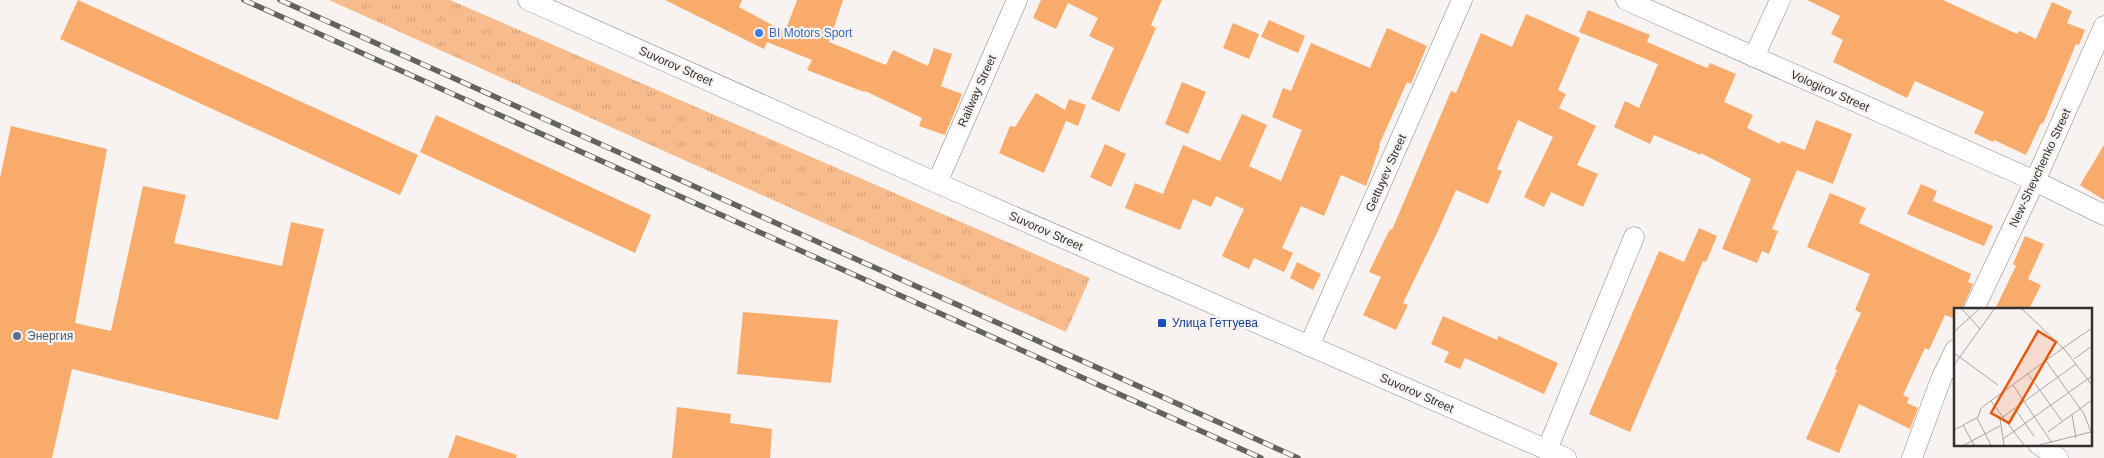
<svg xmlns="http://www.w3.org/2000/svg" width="2104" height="458" viewBox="0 0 2104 458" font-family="Arial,sans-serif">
  <defs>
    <pattern id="grass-tufts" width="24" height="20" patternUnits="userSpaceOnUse" patternTransform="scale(1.25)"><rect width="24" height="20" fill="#f8bb8c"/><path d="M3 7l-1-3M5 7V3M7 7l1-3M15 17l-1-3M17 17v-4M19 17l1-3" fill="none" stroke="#d5a179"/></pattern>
  </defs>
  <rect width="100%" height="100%" fill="#f8f3f0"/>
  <!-- grass -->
  <polygon fill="url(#grass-tufts)" points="329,0 450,0 1090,278 1066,332"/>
  <!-- building -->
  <g fill="#f9ab6b">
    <polygon points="78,0 418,155 400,195 60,39"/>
    <polygon points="665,0 742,0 739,7 785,32 797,0 843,0 829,42 886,65 893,50 928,66 934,48 952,54 941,86 962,94 945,135 919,126 922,118 865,91 864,92 807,70 812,60 767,42 764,49"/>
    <polygon points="1041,0 1162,0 1151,25 1156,28 1119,112 1091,99 1114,48 1089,36 1098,18 1068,3 1056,29 1033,18"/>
    <polygon points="1807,0 1943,0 2017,34 2019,31 2036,39 2052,2 2072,11 2067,23 2085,30 2079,45 2076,44 2043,124 2041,123 2026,155 1994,140 1993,142 1974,133 1984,112 1915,81 1907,98 1833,62 1843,40 1831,34 1840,16"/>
    <polygon points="1588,10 1650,35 1647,42 1707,68 1710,63 1736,74 1724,102 1753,115 1747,128 1780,144 1781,141 1805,150 1816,120 1852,134 1833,184 1797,170 1772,229 1778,231 1769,254 1762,251 1757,263 1722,249 1751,179 1701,153 1701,155 1654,135 1650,144 1614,127 1625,101 1639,108 1658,64 1579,32"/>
    <polygon points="1526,14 1580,38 1558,90 1566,94 1559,108 1596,126 1577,165 1598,174 1583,207 1551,192 1544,207 1524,197 1553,137 1518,120 1497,169 1502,171 1488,204 1456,190 1437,233 1403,303 1408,305 1396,330 1363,315 1381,277 1369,272 1390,229 1392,230 1451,91 1456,93 1481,33 1512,47"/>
    <polygon points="1269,20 1305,36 1298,53 1261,37"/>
    <polygon points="1233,23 1259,34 1249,59 1223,48"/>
    <polygon points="1387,28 1427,46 1411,84 1407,82 1379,145 1380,146 1366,186 1341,175 1324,216 1301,206 1282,248 1293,253 1284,272 1254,258 1249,269 1222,256 1244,209 1216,196 1211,207 1193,199 1180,230 1125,208 1135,183 1163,194 1183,145 1220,161 1242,114 1267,125 1249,166 1281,181 1302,130 1272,117 1283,88 1291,91 1311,43 1370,68"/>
    <polygon points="1182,82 1206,92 1188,134 1165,124"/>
    <polygon points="1036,93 1065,110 1069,99 1086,105 1078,126 1066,121 1044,173 999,153 1010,126 1015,127"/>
    <polygon points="436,115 651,215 635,253 420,152"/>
    <polygon points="11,126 107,149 75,323 111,331 143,186 186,195 174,243 282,266 291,222 324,229 278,420 72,369 52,458 0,458 0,178"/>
    <polygon points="1105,144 1126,154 1111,187 1090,177"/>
    <polygon points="2104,145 2104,200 2080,185"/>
    <polygon points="1921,184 1937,191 1933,201 1993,226 1984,246 1907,214"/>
    <polygon points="1830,193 1866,208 1859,223 1971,274 1968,282 1973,284 1962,309 1955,309 1955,319 1945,315 1929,350 1925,348 1903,395 1909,398 1907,403 1918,408 1910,429 1859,404 1839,453 1806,439 1837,370 1835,369 1861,313 1855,310 1870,274 1807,247"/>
    <polygon points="1699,228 1717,236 1706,262 1703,261 1630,432 1589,414 1659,251 1684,262"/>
    <polygon points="2025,236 2044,244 2028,279 2041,285 2029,309 1995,309 2016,266 2013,264"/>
    <polygon points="1297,262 1321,274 1313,290 1290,278"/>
    <polygon points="743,312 838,320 831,383 737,374"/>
    <polygon points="1443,316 1497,340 1498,336 1558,363 1544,394 1465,358 1460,369 1444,362 1449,352 1431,344"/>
    <polygon points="677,407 731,414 730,423 772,429 770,458 672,458"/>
    <polygon points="456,435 517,455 516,458 448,458"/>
  </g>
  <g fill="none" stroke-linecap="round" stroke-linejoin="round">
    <!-- minor casing -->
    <g stroke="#898581" stroke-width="21">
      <g id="minor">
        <polyline points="528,0 937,183 1566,458"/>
        <polyline points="1626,0 2035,181 2104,215"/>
        <polyline points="1754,57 1780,0"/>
        <polyline points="937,183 1017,0"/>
        <polyline points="1974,309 2035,181 2104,26"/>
        <polyline points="1309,346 1462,0"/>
        <polyline points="2038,444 2058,458"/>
        <polyline points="1547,450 1634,237"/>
        <polyline points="1912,458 1941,379 1955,350"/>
      </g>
    </g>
    <!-- minor -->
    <use href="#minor" stroke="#fff" stroke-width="20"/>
    <!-- rail casing -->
    <g stroke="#64625f" stroke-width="5.5">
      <g id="rail">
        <polyline points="244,0 1261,458"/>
        <polyline points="280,0 1298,458"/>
      </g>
    </g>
    <!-- rail -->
    <use href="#rail" stroke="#f8f3f0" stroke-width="4" stroke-dasharray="11" stroke-linecap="butt"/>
  </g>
  <!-- markers -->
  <circle fill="#3f7fe0" stroke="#f8f3f0" stroke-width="2" cx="759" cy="33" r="5"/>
  <rect fill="#1a4fb4" stroke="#f8f3f0" stroke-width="2" x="1157" y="318" width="10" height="10" rx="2.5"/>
  <circle fill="#5c6f8a" stroke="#f8f3f0" stroke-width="2" cx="17" cy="336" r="5"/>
  <g text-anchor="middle" stroke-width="4.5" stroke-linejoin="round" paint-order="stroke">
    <!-- shop labels -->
    <g font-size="12" fill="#366cbe" stroke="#f8f3f0" text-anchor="start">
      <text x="769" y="37">BI Motors Sport</text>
    </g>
    <!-- street labels -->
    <g font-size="12" fill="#33312f" stroke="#f8f3f0">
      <text transform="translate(676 66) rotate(24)" y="4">Suvorov Street</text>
      <text transform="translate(977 91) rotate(-66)" y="4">Railway Street</text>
      <text transform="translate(1830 91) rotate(24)" y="4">Vologirov Street</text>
      <text transform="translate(2040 168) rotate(-65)" y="4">New-Shevchenko Street</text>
      <text transform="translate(1386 173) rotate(-66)" y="4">Gettuyev Street</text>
      <text transform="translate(1046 231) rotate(24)" y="4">Suvorov Street</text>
      <text transform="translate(1417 393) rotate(24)" y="4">Suvorov Street</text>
    </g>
    <!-- transit labels -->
    <g font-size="12" fill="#164399" stroke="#f8f3f0" text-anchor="start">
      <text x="1172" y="327">Улица Геттуева</text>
    </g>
    <!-- service labels -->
    <g font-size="12" fill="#4e5e75" stroke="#f8f3f0" text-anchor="start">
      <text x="27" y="340">Энергия</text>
    </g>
  </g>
  <!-- overview -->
  <g transform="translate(1954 308)">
    <rect width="138" height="138" fill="#f8f3f0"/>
    <path fill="none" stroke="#a9a5a3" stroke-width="1" d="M7 0 26 21M67 0 111 42 138 77M0 24 26 0M109 40 138 20M0 45 44 77M120 51 138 38M0 57 41 0M74 66 108 113M59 77 98 135M37 93 70 137M61 101 80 128M118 107 122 130M23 110 37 137M9 117 20 137M0 122 24 109 27 100 109 40M94 124 138 92M49 131 138 68M10 137 46 118M50 137 46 111 122 56M85 137 137 124 130 106 92 53"/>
    <path fill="#e8590c" fill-opacity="0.15" stroke="#e8590c" stroke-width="2.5" d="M84 23 102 34 55 115 37 105Z"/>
    <rect width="138" height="138" fill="none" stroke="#33312f" stroke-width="2.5"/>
  </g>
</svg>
